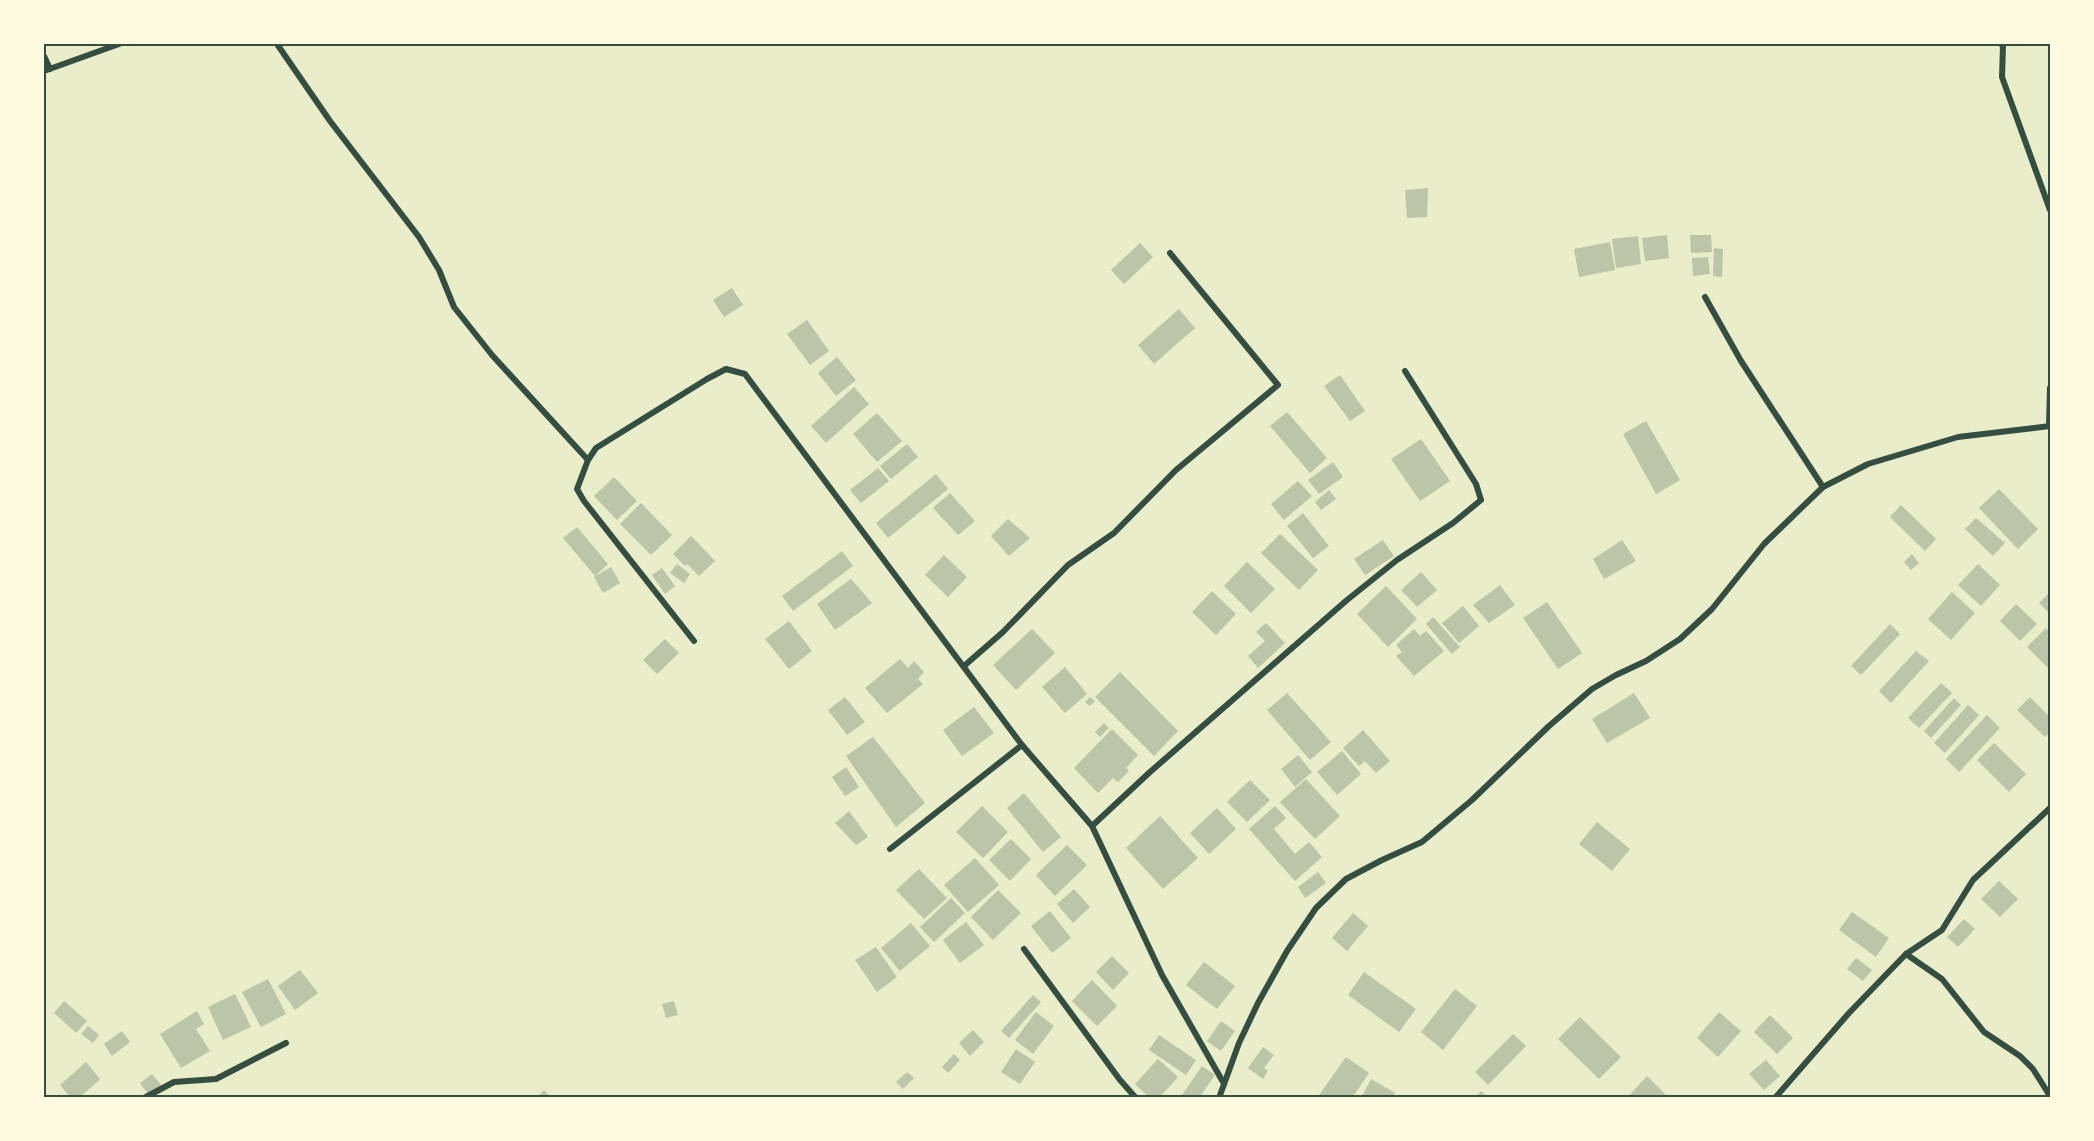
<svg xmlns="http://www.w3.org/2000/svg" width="2094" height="1141" viewBox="0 0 2094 1141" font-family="'DejaVu Sans',sans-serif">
  <rect width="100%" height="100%" fill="#e9edc9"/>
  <!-- building -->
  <g fill="#bcc5a7">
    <polygon points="1428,188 1427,217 1407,218 1405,190"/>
    <polygon points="1667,235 1669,258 1645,261 1642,238"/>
    <polygon points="1690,235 1711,235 1712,252 1691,253"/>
    <polygon points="1638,236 1641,264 1616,268 1612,239"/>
    <polygon points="1610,242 1615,270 1579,277 1574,249"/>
    <polygon points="1140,243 1153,257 1124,284 1111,270"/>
    <polygon points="1714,248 1723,249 1722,277 1713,276"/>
    <polygon points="1708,257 1710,274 1693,276 1692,258"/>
    <polygon points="732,288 743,305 724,317 713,300"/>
    <polygon points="1179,309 1195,328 1154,364 1138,345"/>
    <polygon points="807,320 829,351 810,365 787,334"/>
    <polygon points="837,357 856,380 836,396 818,373"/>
    <polygon points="1340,375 1365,411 1350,421 1324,386"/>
    <polygon points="854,387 869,404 826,443 811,426"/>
    <polygon points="1287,412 1327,458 1310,473 1270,426"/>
    <polygon points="877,413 902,441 877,462 853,434"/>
    <polygon points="1646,421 1680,480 1656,494 1623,434"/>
    <polygon points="1421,439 1450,481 1420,501 1391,459"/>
    <polygon points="907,444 918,457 891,479 880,466"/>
    <polygon points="1333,462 1343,477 1319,494 1308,480"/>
    <polygon points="878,468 889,481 861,503 850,490"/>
    <polygon points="936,474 948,489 888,538 876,523"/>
    <polygon points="614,477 637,501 617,520 594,496"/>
    <polygon points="1298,481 1312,496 1284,520 1271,504"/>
    <polygon points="1999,489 2038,529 2018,549 1979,508"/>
    <polygon points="1329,490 1336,499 1321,510 1315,502"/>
    <polygon points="950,493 975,521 958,535 933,508"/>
    <polygon points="641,503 672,535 651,555 620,524"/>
    <polygon points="1901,505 1936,539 1925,551 1890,517"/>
    <polygon points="1303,513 1329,546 1313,558 1287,526"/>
    <polygon points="1976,518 2005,543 1993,556 1965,529"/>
    <polygon points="1008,519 1030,538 1009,556 991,536"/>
    <polygon points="577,527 608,564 595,576 563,538"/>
    <polygon points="1280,534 1318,570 1299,590 1261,553"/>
    <polygon points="691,536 715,561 699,576 687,564 685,566 673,554"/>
    <polygon points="1383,540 1394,556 1365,575 1354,559"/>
    <polygon points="1622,540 1636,561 1604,579 1593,559"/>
    <polygon points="842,551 853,566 793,611 782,596"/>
    <polygon points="1912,554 1919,563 1911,570 1904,562"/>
    <polygon points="944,555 967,577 948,597 925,575"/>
    <polygon points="1247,562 1275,589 1251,613 1224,586"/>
    <polygon points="677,564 690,574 684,583 670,573"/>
    <polygon points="1978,564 2000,585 1981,606 1958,585"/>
    <polygon points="611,567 620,583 603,593 594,577"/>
    <polygon points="662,568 675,586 665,594 652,575"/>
    <polygon points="1421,572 1437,590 1417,607 1401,590"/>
    <polygon points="851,579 872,603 835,630 817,604"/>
    <polygon points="1500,585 1515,605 1489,623 1473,605"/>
    <polygon points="1386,586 1417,619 1388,647 1357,614"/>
    <polygon points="1212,591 1236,614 1216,635 1192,612"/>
    <polygon points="1952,592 1975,613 1951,640 1928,619"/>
    <polygon points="2050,592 2050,614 2039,603"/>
    <polygon points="1547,602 1582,653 1558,669 1523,618"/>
    <polygon points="2016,604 2037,624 2020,641 2000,621"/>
    <polygon points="1463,606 1479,626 1459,643 1442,623"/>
    <polygon points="1433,617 1460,647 1452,654 1426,624"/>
    <polygon points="789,621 812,651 789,669 765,639"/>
    <polygon points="1266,623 1285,643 1258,668 1248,656 1265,641 1256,632"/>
    <polygon points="1890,624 1900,634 1861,675 1851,666"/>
    <polygon points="2046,628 2050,633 2049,669 2027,647"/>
    <polygon points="1032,629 1055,653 1016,690 993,665"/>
    <polygon points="1414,629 1420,636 1426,631 1444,651 1414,676 1396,656 1402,652 1396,645"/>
    <polygon points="665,639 679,653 657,674 643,660"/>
    <polygon points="1916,651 1929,661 1891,703 1879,691"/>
    <polygon points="900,659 908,668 914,661 924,672 918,679 923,684 887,713 865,688"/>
    <polygon points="1065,667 1087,694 1065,713 1042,687"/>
    <polygon points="1120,672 1178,731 1154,756 1095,697"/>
    <polygon points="1941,683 1952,693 1919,728 1908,718"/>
    <polygon points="1287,693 1331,742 1310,760 1267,710"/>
    <polygon points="1634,693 1650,718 1607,743 1592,719"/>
    <polygon points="845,697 865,722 847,735 828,710"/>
    <polygon points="1090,697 1095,701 1090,706 1085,702"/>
    <polygon points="2030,697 2050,717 2050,732 2045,737 2017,710"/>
    <polygon points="1954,698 1961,705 1931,738 1924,731"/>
    <polygon points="1968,705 1979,715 1945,753 1934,743"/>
    <polygon points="974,707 994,733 962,756 943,730"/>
    <polygon points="1987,715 2000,728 1959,772 1946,759"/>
    <polygon points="1104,723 1109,728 1100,737 1095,732"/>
    <polygon points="1112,729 1138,755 1126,768 1129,771 1118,782 1113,778 1098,793 1074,768"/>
    <polygon points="1363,730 1390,761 1376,773 1365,761 1359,766 1343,748"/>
    <polygon points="873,737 925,803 896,827 846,756"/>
    <polygon points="1994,743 2026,774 2009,792 1977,760"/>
    <polygon points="1342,751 1361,774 1337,795 1317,772"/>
    <polygon points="1298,755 1312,772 1295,787 1281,769"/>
    <polygon points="846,767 859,787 845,796 832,777"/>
    <polygon points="1306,779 1340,816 1315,839 1280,802"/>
    <polygon points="1250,780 1270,800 1247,822 1227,802"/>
    <polygon points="1024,793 1061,837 1043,852 1007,808"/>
    <polygon points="982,806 1008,832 983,858 956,832"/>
    <polygon points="1275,806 1286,818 1274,829 1295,854 1309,842 1322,857 1295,881 1249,829"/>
    <polygon points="1217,808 1236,829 1209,854 1190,833"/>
    <polygon points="849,811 868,837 856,845 835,823"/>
    <polygon points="1160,816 1198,858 1163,889 1126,848"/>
    <polygon points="1597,822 1630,849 1612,871 1579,844"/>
    <polygon points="1011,839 1031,859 1010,881 989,860"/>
    <polygon points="1067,845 1087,865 1055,896 1036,875"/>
    <polygon points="975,858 999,885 968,912 944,885"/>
    <polygon points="919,869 947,898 924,919 896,890"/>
    <polygon points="1318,872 1326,883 1305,898 1298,887"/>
    <polygon points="1999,881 2018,899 2000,917 1981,899"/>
    <polygon points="1074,889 1090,907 1073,923 1057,904"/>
    <polygon points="998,890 1021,913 993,940 971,917"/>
    <polygon points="951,898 965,913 934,942 920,927"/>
    <polygon points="1050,911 1071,938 1052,953 1031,926"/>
    <polygon points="1852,912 1889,938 1876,957 1839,930"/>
    <polygon points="1353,913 1368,926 1347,951 1332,938"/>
    <polygon points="1964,919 1975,929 1958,947 1947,937"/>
    <polygon points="966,922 984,945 960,963 943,940"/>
    <polygon points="911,923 930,946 900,971 881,948"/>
    <polygon points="876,947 897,977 877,992 855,960"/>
    <polygon points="1112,956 1129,973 1113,990 1096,972"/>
    <polygon points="1856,958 1872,970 1863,981 1847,969"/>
    <polygon points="1204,962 1235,986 1217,1009 1186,985"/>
    <polygon points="300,970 318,993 295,1010 278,986"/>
    <polygon points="1364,972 1416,1009 1399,1032 1348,995"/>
    <polygon points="268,979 286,1014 261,1027 242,992"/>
    <polygon points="1092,980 1117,1006 1097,1026 1072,1001"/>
    <polygon points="1455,989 1477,1006 1443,1050 1421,1032"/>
    <polygon points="235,994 251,1027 223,1040 208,1007"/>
    <polygon points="1033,995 1041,1002 1009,1038 1001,1031"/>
    <polygon points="64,1001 87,1021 76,1033 54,1013"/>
    <polygon points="674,1001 678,1015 666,1018 662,1004"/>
    <polygon points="197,1011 204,1024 196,1029 210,1051 181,1068 160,1034"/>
    <polygon points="1036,1012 1054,1026 1033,1054 1015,1040"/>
    <polygon points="1719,1012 1741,1031 1718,1057 1697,1038"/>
    <polygon points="1770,1015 1793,1038 1777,1054 1754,1032"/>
    <polygon points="1580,1017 1621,1057 1599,1079 1558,1039"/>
    <polygon points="1221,1021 1235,1031 1221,1051 1207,1041"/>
    <polygon points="88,1026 99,1035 93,1043 81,1034"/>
    <polygon points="973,1030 984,1042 970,1056 959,1043"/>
    <polygon points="122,1031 130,1042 112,1056 104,1044"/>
    <polygon points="1513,1034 1526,1046 1488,1085 1475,1072"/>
    <polygon points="1159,1035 1196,1060 1186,1075 1149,1050"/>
    <polygon points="1263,1047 1274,1055 1264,1068 1268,1071 1263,1079 1248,1068"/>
    <polygon points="1016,1049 1035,1062 1020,1084 1001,1072"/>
    <polygon points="954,1054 960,1060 948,1073 942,1067"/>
    <polygon points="1346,1057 1369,1073 1352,1098 1317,1098"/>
    <polygon points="1158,1059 1178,1077 1159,1098 1150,1098 1135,1084"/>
    <polygon points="1766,1060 1780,1076 1764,1090 1749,1074"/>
    <polygon points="86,1062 100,1079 79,1098 71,1098 60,1085"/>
    <polygon points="1202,1066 1215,1075 1199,1098 1180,1098"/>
    <polygon points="907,1072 914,1078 903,1089 896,1082"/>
    <polygon points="152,1074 161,1085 149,1095 140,1083"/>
    <polygon points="1647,1076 1669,1098 1627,1098"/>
    <polygon points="1371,1079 1395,1093 1392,1098 1361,1098"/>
    <polygon points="544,1090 552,1098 536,1098"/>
    <polygon points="1481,1091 1488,1098 1475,1098"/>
  </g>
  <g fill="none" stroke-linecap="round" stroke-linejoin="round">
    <!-- minor -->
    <g stroke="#344e41" stroke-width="6">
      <polyline points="277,44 330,121 419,237 439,270 454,307 492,355 588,460"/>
      <polyline points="2001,44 2003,46 2002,77 2050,210"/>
      <polyline points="44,56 50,69"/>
      <polyline points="44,71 119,44"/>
      <polyline points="1705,297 1741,361 1823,487"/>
      <polyline points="2049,426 2050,388"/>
      <polyline points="694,641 584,501 577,489 588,460 596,448 707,379 726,369 745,374 1022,745 1092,826 1162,975 1223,1082"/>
      <polyline points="964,666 1003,632 1068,565 1114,533 1176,470 1278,385 1170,253"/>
      <polyline points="1092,826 1150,772 1347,600 1397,560 1453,523 1481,500 1476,484 1405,371"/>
      <polyline points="890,849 1022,745"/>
      <polyline points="1024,949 1120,1080 1136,1098"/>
      <polyline points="1906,954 1942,979 1984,1032 2020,1056 2033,1069 2050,1096"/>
      <polyline points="144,1098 174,1082 216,1079 286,1043"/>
      <polyline points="1219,1098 1239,1043 1258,1003 1287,951 1316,908 1346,879 1382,860 1422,842 1472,800 1549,726 1592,689 1616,675 1646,661 1680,639 1712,609 1764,544 1823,487 1868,464 1958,437 2050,426"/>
      <polyline points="1775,1098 1849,1013 1906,954 1942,930 1973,880 2050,808"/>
    </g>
  </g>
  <!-- border -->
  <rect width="2094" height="1141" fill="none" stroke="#fefae0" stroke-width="90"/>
  <rect x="45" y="45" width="2004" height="1051" fill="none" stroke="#344e41" stroke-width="2"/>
</svg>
